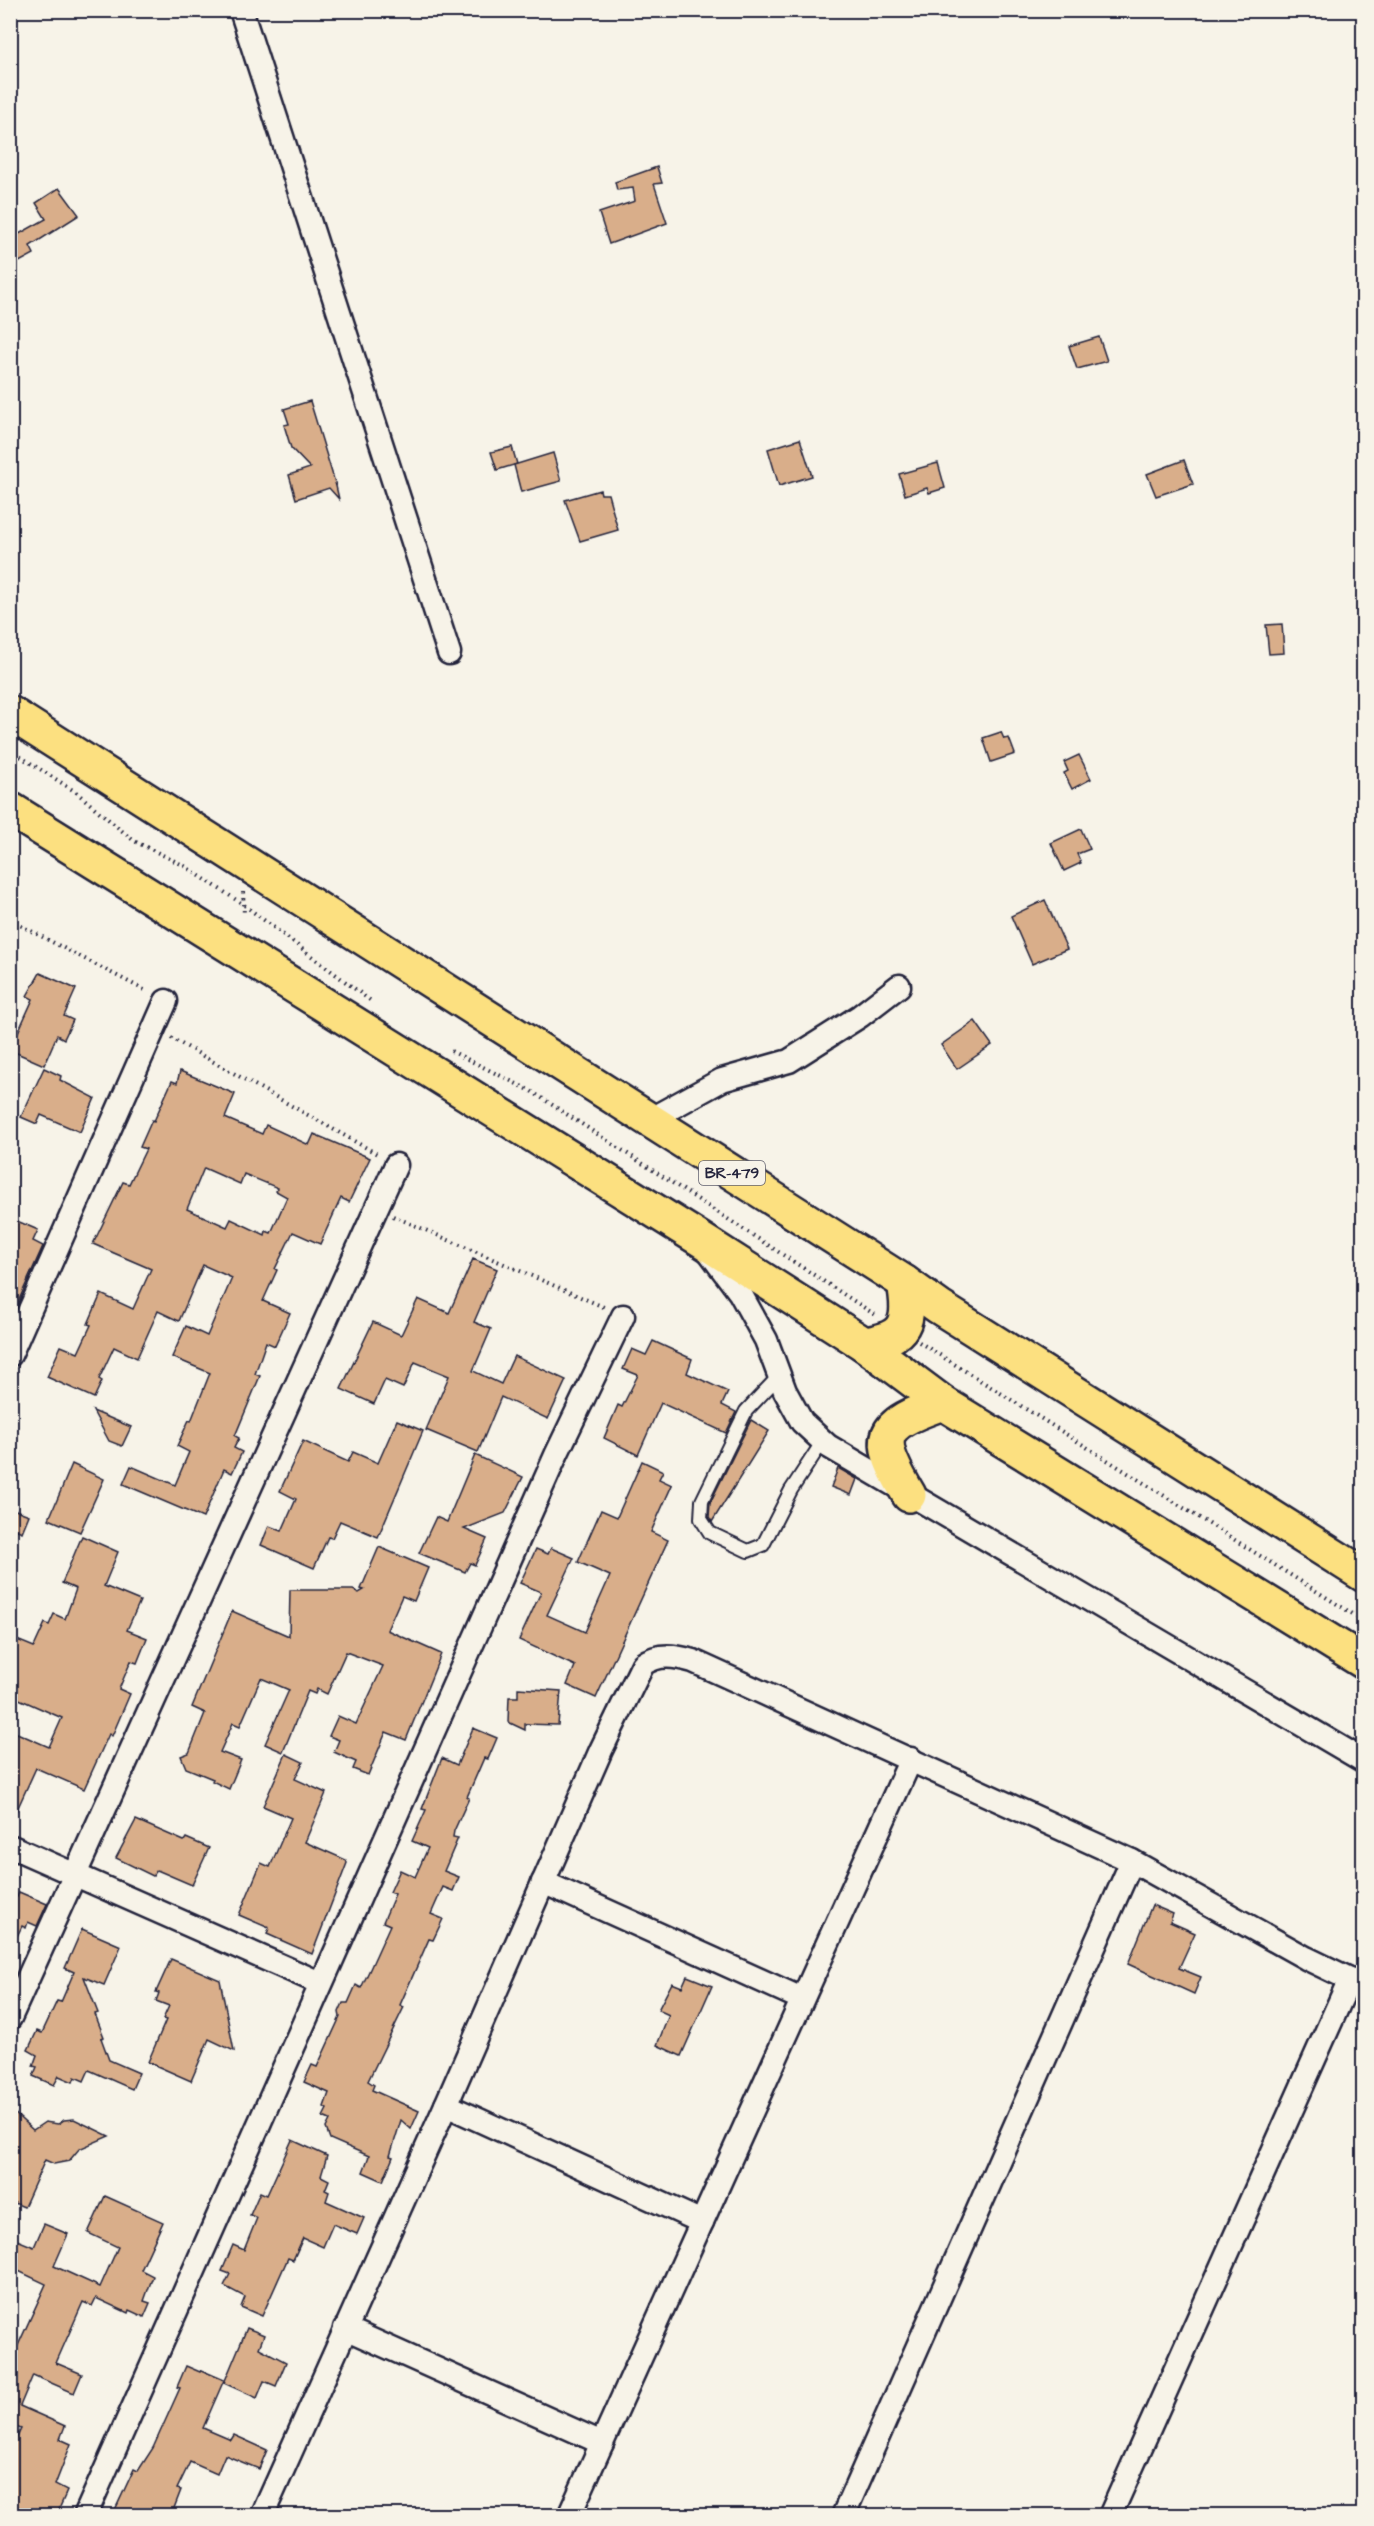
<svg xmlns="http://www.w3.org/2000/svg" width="1374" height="2526" viewBox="0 0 1374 2526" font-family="'Architects Daughter',sans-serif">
  <rect width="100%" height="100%" fill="#f7f3e8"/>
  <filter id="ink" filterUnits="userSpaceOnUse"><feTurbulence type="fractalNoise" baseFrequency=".0167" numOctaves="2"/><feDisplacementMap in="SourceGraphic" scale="12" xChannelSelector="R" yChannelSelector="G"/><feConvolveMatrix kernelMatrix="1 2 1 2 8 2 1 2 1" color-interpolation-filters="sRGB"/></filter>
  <g filter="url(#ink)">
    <!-- building -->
    <g fill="#d9ae8a" stroke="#22223b" stroke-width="1.5" fill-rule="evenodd">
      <polygon points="657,167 662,183 654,184 667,223 609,244 599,213 635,201 633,188 617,190 615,182"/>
      <polygon points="59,188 79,215 30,246 34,254 10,267 10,239 46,219 36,203"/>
      <polygon points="1099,337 1107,361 1077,369 1069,346"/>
      <polygon points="310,401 336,486 339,499 329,488 296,499 289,475 310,468 291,448 284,425 289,424 284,409"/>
      <polygon points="800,439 812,476 779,486 768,449"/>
      <polygon points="512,447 517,464 497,470 491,452"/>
      <polygon points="553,453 561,481 521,492 514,465"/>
      <polygon points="1184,460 1193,484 1156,496 1147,474"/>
      <polygon points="938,463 945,488 929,493 927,488 905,495 899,474"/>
      <polygon points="600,490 601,494 608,494 618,530 580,541 565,500"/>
      <polygon points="1282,624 1284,653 1269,654 1266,625"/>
      <polygon points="1001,732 1004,739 1009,738 1015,754 991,762 983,738"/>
      <polygon points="1079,755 1091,779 1072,789 1064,773 1068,771 1064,762"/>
      <polygon points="1081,829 1090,849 1077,854 1081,863 1064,871 1051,843"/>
      <polygon points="1045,900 1067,949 1032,964 1011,916"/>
      <polygon points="40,973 76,989 64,1016 73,1020 64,1039 57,1035 44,1065 10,1050 33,999 27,996"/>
      <polygon points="975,1021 992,1045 957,1069 941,1045"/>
      <polygon points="44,1068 61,1076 60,1080 95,1098 80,1132 41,1115 37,1124 21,1117"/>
      <path d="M180 1071 235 1094 225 1118 262 1134 266 1125 309 1145 314 1134 370 1158 349 1202 341 1198 320 1244 293 1232 275 1269 277 1270 263 1301 290 1313 275 1346 266 1342 255 1374 260 1376 235 1436 239 1438 234 1448 242 1452 232 1473 224 1469 203 1518 123 1484 131 1466 175 1485 189 1452 177 1446 189 1420 191 1421 210 1373 172 1357 186 1326 207 1336 232 1278 203 1265 179 1321 158 1311 137 1358 114 1347 99 1379 102 1381 94 1398 47 1377 61 1346 78 1353 91 1325 88 1324 101 1294 133 1309 151 1269 93 1244 123 1182 129 1184 146 1149 140 1147 152 1120 154 1121 172 1081 177 1083ZM204 1168 240 1184 244 1174 278 1188 276 1191 287 1197 271 1233 266 1231 265 1235 231 1219 227 1227 187 1209Z"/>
      <polygon points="10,1218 38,1230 33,1241 43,1246 10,1320"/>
      <polygon points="473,1259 497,1269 474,1322 491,1329 473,1371 501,1384 514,1356 566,1380 548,1419 501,1397 478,1452 426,1430 449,1376 415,1362 403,1388 385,1380 374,1404 341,1389 373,1322 401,1335 418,1299 449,1313"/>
      <polygon points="653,1341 692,1359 687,1373 728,1392 722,1405 736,1412 726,1433 661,1403 638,1455 604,1438 618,1405 622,1407 638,1375 623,1369 632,1349 646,1355"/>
      <polygon points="93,1411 131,1427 122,1446 109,1441"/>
      <polygon points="397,1420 423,1431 378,1537 340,1521 332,1538 328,1537 314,1568 261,1545 269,1526 282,1531 296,1499 280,1491 303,1441 348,1462 353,1452 378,1463"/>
      <polygon points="751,1420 769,1431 712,1522 709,1517 710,1503"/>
      <polygon points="475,1455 523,1477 505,1513 464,1529 487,1539 475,1565 470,1563 465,1572 419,1553 436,1517 447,1522"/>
      <polygon points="642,1461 663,1471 659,1479 672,1485 651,1532 668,1540 596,1698 567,1685 575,1666 519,1640 541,1592 520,1583 536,1549 548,1554 551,1548 574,1558 547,1615 585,1632 610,1576 578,1562 601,1510 617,1517"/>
      <polygon points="72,1464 104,1479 80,1532 49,1519"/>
      <polygon points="838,1468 857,1479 851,1495 831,1487"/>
      <polygon points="10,1508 29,1515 22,1532 10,1527"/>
      <polygon points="82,1536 118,1552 104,1586 140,1601 127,1630 147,1638 137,1663 131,1661 119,1689 130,1694 112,1736 109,1734 84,1789 36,1768 10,1825 10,1730 49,1747 62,1718 10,1695 10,1637 34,1647 45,1623 49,1625 54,1614 65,1619 76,1589 62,1583"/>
      <polygon points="379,1547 428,1568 414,1601 402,1596 387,1630 441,1654 406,1740 386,1732 368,1775 353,1769 356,1762 334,1752 339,1740 329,1736 338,1716 356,1724 383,1666 346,1652 327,1694 317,1689 315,1694 308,1691 283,1752 265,1744 289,1690 261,1678 240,1726 233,1723 220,1752 241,1760 229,1789 212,1781 213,1779 186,1768 181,1756 189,1753 205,1713 192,1707 232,1611 289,1636 290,1590 353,1590 359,1593 364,1590 361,1589"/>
      <polygon points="518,1688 561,1691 558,1725 525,1724 525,1730 508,1722 509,1697 518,1697"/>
      <polygon points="473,1728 497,1738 488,1759 484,1758 467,1797 469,1798 454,1831 453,1837 458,1838 444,1871 459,1877 453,1891 443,1887 431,1914 443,1919 433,1940 429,1939 400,2005 404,2007 368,2081 374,2085 372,2090 419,2111 411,2129 401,2120 390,2156 393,2157 383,2181 363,2172 369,2156 330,2139 326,2128 330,2120 323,2117 327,2109 324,2107 329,2093 304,2082 312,2065 317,2067 340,2017 339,2012 343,2003 348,2003 356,1985 361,1988 370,1969 390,1925 383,1922 395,1894 390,1892 400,1870 415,1877 428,1848 412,1841 426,1810 422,1809 442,1758 457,1765"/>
      <polygon points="286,1754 303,1762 295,1779 326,1793 305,1842 346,1860 347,1863 312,1954 267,1934 269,1928 239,1915 261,1863 270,1867 291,1818 263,1806"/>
      <polygon points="136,1820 184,1841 186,1838 209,1848 192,1885 157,1870 153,1876 116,1858"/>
      <polygon points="19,1892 47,1904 37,1926 28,1922 26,1928 22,1926 10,1951 10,1894 17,1897"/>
      <polygon points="1152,1905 1173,1914 1170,1922 1195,1933 1179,1968 1201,1977 1194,1994 1128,1964"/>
      <polygon points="82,1929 121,1946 104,1985 84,1977 98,2013 95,2014 104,2037 101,2038 109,2060 139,2073 132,2089 89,2070 84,2081 75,2077 73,2082 59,2076 54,2085 33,2076 37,2067 33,2066 37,2055 28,2050 37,2031 42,2033 57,2001 61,2002 74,1972 65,1968"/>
      <polygon points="171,1959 220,1980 234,2051 209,2039 191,2081 148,2062 166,2020 163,2019 169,2006 156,2001 159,1993 156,1992"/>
      <polygon points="687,1976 712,1986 681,2056 657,2045 669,2015 658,2010 672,1983 682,1987"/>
      <polygon points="10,2109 33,2130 45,2122 58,2124 64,2120 74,2119 109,2136 79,2149 69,2161 54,2164 45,2160 24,2207 10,2201"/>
      <polygon points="292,2140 327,2156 321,2176 329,2180 325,2190 329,2192 326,2201 364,2218 357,2234 333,2224 323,2247 303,2238 293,2260 288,2258 262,2316 241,2307 245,2297 224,2286 230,2274 222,2271 233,2245 244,2250 257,2218 250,2215 260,2192 267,2195"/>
      <polygon points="105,2196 163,2222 141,2270 153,2276 144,2301 150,2303 144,2317 129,2310 128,2313 96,2298 92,2306 83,2302 56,2363 82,2374 74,2393 33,2375 20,2406 65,2426 60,2439 71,2444 55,2485 67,2491 56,2516 10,2516 10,2452 21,2429 11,2425 10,2427 10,2363 46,2284 10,2267 10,2237 34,2247 44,2224 68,2234 54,2266 100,2287 118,2247 88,2233"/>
      <polygon points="247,2328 264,2335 259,2348 286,2362 276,2386 264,2381 257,2398 224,2383"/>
      <polygon points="186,2366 200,2372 201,2370 224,2380 203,2428 231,2440 234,2435 267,2450 259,2469 225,2455 217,2474 190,2462 177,2489 181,2490 171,2516 128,2516 115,2510 134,2469 138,2471 153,2448 180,2388 177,2387"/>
    </g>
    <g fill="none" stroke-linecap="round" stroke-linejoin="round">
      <!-- lane casing -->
      <g stroke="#22223b" stroke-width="16">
        <polyline id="lane" points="779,1376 746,1411 702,1501 701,1519 710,1533 748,1551 763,1545 791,1490 823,1441"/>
      </g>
      <!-- street casing -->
      <g stroke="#22223b" stroke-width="27">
        <g id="street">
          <polyline points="241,10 449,653"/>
          <polyline points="649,1120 722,1080 789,1061 860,1016 899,986"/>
          <polyline points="710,1253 740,1293 766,1340 785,1391 802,1422 828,1446 1364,1761"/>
          <polyline points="10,1355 166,1001"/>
          <polyline points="10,1846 320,1983"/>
          <polyline points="543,1882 802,1999"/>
          <polyline points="10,2018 396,1165"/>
          <polyline points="446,2105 702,2222"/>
          <polyline points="345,2328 602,2443"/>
          <polyline points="85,2516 557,1453 623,1316"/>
          <path d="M262 2516 446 2105 601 1750 643 1664C659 1653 675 1656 693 1661L1132 1861 1306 1958 1364 1986"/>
          <polyline points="569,2516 911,1759"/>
          <polyline points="843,2516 1132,1861"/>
          <polyline points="1110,2516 1350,1979"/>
        </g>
      </g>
      <!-- primary casing -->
      <g stroke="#22223b" stroke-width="38">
        <g id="primary">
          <polyline points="10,713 904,1282 939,1307 1364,1575"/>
          <polyline points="10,809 700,1239 864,1344 943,1403 1364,1662"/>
          <path d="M864 1344C907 1338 911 1322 904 1282"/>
          <path d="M909 1495C874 1436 878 1425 943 1403"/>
        </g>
      </g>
      <!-- path -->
      <g stroke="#22223b" stroke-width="4" stroke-dasharray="1.5 4.5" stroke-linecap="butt">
        <polyline points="10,750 76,792 134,841 183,865 244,905 371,1001"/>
        <polyline points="243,892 244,915"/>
        <polyline points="10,920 148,992"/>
        <polyline points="171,1038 379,1155"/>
        <polyline points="451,1051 531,1091 877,1316"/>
        <polyline points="393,1216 606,1308"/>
        <polyline points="919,1342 1364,1621"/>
      </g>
      <!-- lane -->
      <use href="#lane" stroke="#f7f3e8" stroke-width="12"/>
      <!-- street -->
      <use href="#street" stroke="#f7f3e8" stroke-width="22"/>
      <!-- primary -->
      <use href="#primary" stroke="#fce080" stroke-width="33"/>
    </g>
  </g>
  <g text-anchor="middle" stroke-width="5" stroke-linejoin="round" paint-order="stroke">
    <!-- shield labels -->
    <rect fill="#f7f3e8" stroke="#62616f" stroke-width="1.5" x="699" y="1161" width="66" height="24" rx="4.5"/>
    <g font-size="15" font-weight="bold" fill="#22223b">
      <text x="732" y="1178">BR-479</text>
    </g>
  </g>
  <!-- margin -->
  <rect width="1374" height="2526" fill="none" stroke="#f7f3e8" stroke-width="36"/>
  <rect x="18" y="18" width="1338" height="2490" fill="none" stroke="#22223b" stroke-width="2" filter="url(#ink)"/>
</svg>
